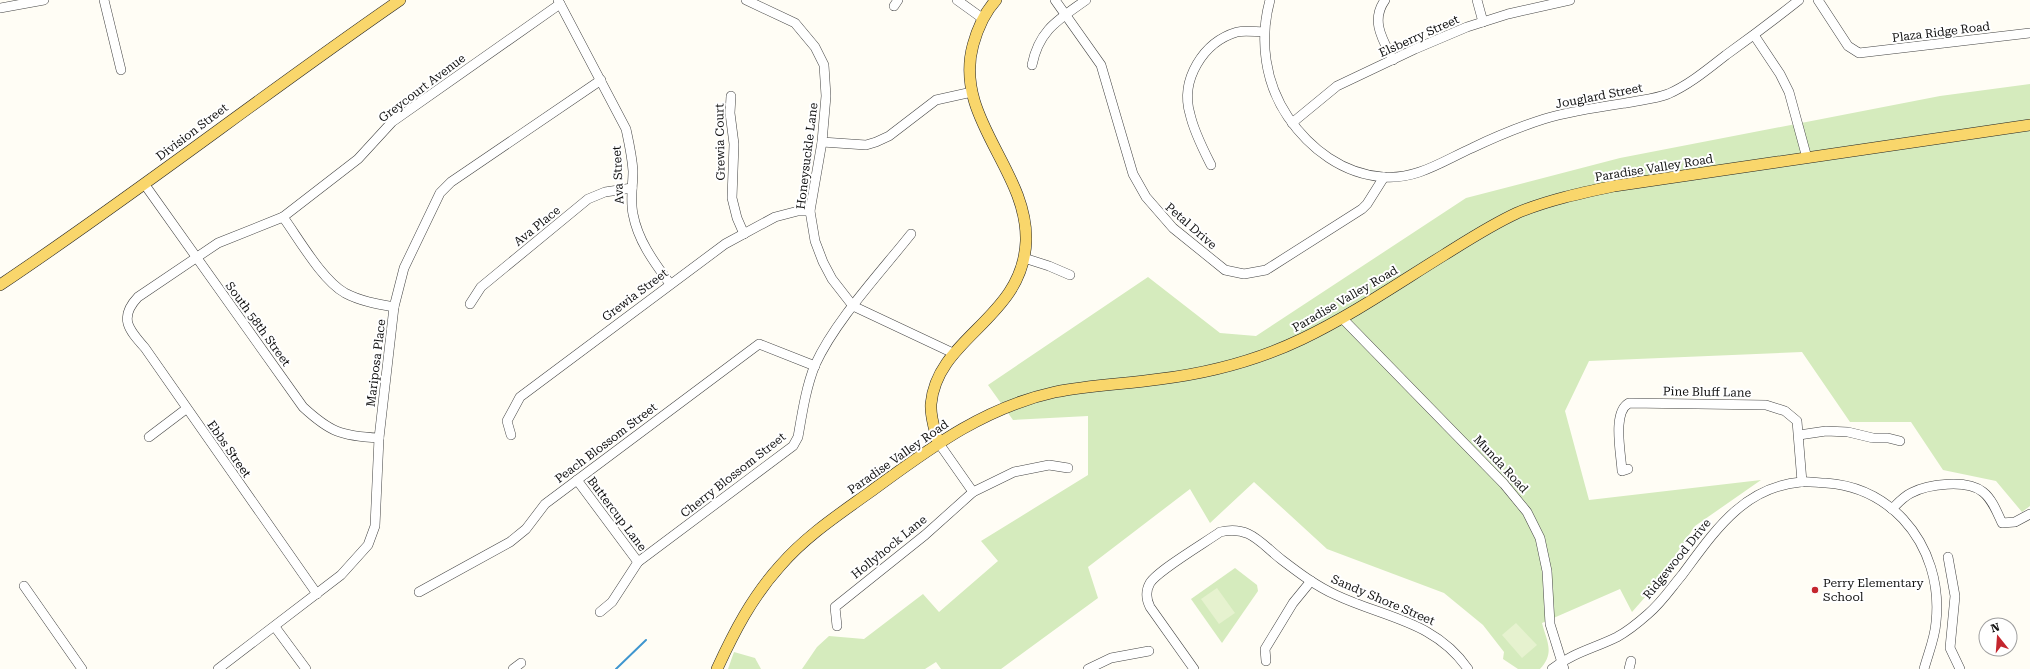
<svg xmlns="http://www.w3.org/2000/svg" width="2030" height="669" viewBox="0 0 2030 669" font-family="'Roboto Serif',serif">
  <rect width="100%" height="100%" fill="#fffdf5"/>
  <!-- green -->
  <g fill="#d5ebbd">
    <path d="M2030 84V506L2022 512 1996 481 1943 470 1911 422H1850L1802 352 1589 361 1565 411 1589 500 1761 480 1695 526 1654 587 1632 612 1620 589 1542 623C1547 642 1555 653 1540 669H1518L1503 659 1504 652 1483 625 1444 593 1327 549 1254 482 1210 523 1190 489 1088 567 1098 598 1001 669H941L936 662 925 669H802L817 647 829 636 864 639 923 594 939 612 998 561 981 541 1088 475V416L1013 420 988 385 1148 277 1220 333 1256 336 1466 198 1620 158 1940 96Z"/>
    <polygon points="1235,568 1257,585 1258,591 1222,643 1191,599"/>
    <polygon points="734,652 755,658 761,669 728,669"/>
  </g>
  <!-- pitch -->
  <g fill="#e6f2cf">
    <polygon points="1217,588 1235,613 1219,624 1201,599"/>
    <polygon points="1516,623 1537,645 1522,658 1502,635"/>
  </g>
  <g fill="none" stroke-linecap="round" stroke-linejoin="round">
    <!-- stream -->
    <polyline stroke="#3f96cf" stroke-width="2" points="616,669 646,640"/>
    <!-- minor casing -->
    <g stroke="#444" stroke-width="10">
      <g id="minor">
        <polyline points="104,0 121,70"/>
        <path d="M558 0 626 129C629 143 632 156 633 171 633 185 630 200 633 214 638 241 654 262 670 284"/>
        <polyline points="746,0 795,23 815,47 824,65 826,96 822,142 810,211 815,241 823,262 832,279 853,306 953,353"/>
        <polyline points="957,0 982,18"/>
        <polyline points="1055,0 1101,65 1133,174 1146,197 1173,228 1225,270 1244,274 1266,270 1362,209 1367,204 1384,177"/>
        <path d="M1270 0C1259 40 1265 83 1288 117 1310 149 1343 174 1383 177 1416 180 1443 161 1472 148 1495 137 1519 127 1544 119 1571 111 1599 107 1626 103 1640 100 1655 99 1668 94 1689 85 1708 69 1726 55 1751 37 1775 19 1799 0"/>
        <path d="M1385 0C1370 21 1383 40 1393 60"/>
        <polyline points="1477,0 1483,22"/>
        <polyline points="1818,0 1848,46 1859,53 2030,33"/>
        <polyline points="894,6 898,0"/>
        <polyline points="0,8 44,0"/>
        <polyline points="1754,35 1780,74 1789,92 1807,158"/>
        <path d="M1032 65C1039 30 1058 20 1086 0"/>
        <polyline points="731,96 730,113 734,144 732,198 737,218 744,234"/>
        <polyline points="1292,123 1337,86 1415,49 1467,27 1508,14 1570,0"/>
        <polyline points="822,142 866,145 876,142 889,136 936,100 972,92"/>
        <path d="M1211 165C1203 149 1194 132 1190 114 1180 80 1203 42 1237 32 1245 30 1256 32 1264 32"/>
        <path d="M145 185 303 407C330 432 341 436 379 438"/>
        <path d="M283 217C299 239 322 280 345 293 360 301 377 304 394 307"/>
        <polyline points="1024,258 1049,266 1070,275"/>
        <polyline points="470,304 481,287 588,199 605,192 632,188"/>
        <polyline points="1342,318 1504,484 1527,512 1540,538 1547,571 1550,624 1564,669"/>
        <polyline points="511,435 507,421 520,397 725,244 775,217 798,211 810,211"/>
        <polyline points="1799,435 1826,431 1848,432 1873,438 1888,438 1900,441"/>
        <polyline points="149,437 186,409"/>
        <polyline points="938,442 973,492"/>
        <path d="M1628 469 1622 471C1621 453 1612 412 1629 403L1766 405 1785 411 1797 421 1802 482"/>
        <polyline points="577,480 638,562"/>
        <path d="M1892 509C1898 503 1903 497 1911 493 1928 484 1967 479 1983 492 1992 499 1997 512 2002 523L2015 522 2030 514"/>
        <polyline points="1948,557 1955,596 1950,648 1960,669"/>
        <polyline points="24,586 82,669"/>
        <polyline points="419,592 510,542 526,529 545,504 759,344 815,366"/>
        <path d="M317 594 145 348C129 330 118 318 138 297L218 243 283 217 358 159 392 122 560 4"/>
        <path d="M600 612 612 602 638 562 793 446 798 437C802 414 806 387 815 365 835 321 880 273 911 234"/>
        <polyline points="837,626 835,607 925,535 973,492 1014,472 1049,465 1068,468"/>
        <polyline points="275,627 306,669"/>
        <polyline points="1266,661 1265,649 1293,603 1311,581"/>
        <polyline points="218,669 341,575 368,545 375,526 379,438 394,307 404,268 440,193 451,182 601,80"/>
        <polyline points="513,669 521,663"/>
        <polyline points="1088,669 1111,658 1149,651"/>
        <path d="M1194 669 1150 607C1146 599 1146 590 1150 583 1157 571 1206 542 1220 532 1250 525 1260 543 1282 560 1299 573 1316 586 1336 595 1385 618 1435 621 1468 669"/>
        <path d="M1552 669C1572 653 1595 648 1617 637 1628 631 1639 622 1648 614 1662 602 1671 588 1682 575 1714 532 1743 487 1801 482 1809 481 1818 483 1826 483 1855 485 1882 497 1903 519 1929 547 1940 585 1936 622 1935 638 1928 654 1924 669"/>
        <polyline points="1629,669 1631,661"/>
      </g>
    </g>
    <!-- major casing -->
    <g stroke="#222" stroke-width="12">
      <g id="major">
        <path d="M0 285C136 194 265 93 400 0"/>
        <path d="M938 442C935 430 930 417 931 404 937 337 1023 319 1026 241 1028 170 953 118 973 45 978 27 984 13 996 0"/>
        <path d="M717 669C734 632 752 597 780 566 806 536 838 515 870 492 929 449 982 408 1055 392 1090 385 1125 384 1160 379 1209 373 1258 360 1302 339 1352 315 1397 284 1444 255 1468 240 1491 225 1517 213 1548 200 1581 193 1614 186L2030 125"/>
      </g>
    </g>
    <!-- minor -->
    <use href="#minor" stroke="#fff" stroke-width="9"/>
    <!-- major -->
    <use href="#major" stroke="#f9d66b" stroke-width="11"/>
  </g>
  <!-- markers -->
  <circle fill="#c4262e" stroke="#fff" stroke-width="1.5" cx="1815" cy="590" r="4"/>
  <g text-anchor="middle" stroke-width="4" stroke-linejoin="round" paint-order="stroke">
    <!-- street labels -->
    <g font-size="12" fill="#111" stroke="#fff">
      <text transform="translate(1941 32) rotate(-7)" y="4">Plaza Ridge Road</text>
      <text transform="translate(1419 36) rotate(-24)" y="4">Elsberry Street</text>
      <text transform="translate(422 88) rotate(-37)" y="4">Greycourt Avenue</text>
      <text transform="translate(1599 96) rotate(-11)" y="4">Jouglard Street</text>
      <text transform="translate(192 132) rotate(-37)" y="4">Division Street</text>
      <text transform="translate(720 142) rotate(-91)" y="4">Grewia Court</text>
      <text transform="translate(807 156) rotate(-83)" y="4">Honeysuckle Lane</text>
      <text transform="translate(1654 168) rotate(-9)" y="4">Paradise Valley Road</text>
      <text transform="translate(618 175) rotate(-93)" y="4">Ava Street</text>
      <text transform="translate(537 226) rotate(-39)" y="4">Ava Place</text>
      <text transform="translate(1191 226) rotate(41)" y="4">Petal Drive</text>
      <text transform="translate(635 295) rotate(-37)" y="4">Grewia Street</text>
      <text transform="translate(1345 299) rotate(-30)" y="4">Paradise Valley Road</text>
      <text transform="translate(258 324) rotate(54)" y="4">South 58th Street</text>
      <text transform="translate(376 363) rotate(-83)" y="4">Mariposa Place</text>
      <text transform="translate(1707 392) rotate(1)" y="4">Pine Bluff Lane</text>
      <text transform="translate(606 443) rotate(-37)" y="4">Peach Blossom Street</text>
      <text transform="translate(229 449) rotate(55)" y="4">Ebbs Street</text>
      <text transform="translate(898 457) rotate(-35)" y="4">Paradise Valley Road</text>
      <text transform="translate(1501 464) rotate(47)" y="4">Munda Road</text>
      <text transform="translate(733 475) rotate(-38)" y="4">Cherry Blossom Street</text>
      <text transform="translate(617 514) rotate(53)" y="4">Buttercup Lane</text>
      <text transform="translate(889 547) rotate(-39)" y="4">Hollyhock Lane</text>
      <text transform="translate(1677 559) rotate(-51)" y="4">Ridgewood Drive</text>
      <text transform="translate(1383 600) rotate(23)" y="4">Sandy Shore Street</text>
    </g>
    <!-- poi labels -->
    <g font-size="12" fill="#111" stroke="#fff" text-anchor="start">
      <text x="1823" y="587">Perry Elementary<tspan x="1823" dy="14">School</tspan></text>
    </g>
  </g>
  <!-- north arrow -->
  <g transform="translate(1998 637) rotate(343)"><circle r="19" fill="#ffffff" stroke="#a0a0a0"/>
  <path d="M0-3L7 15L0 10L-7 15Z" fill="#c4262e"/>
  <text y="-6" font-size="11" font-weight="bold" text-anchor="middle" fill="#111111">N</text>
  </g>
</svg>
